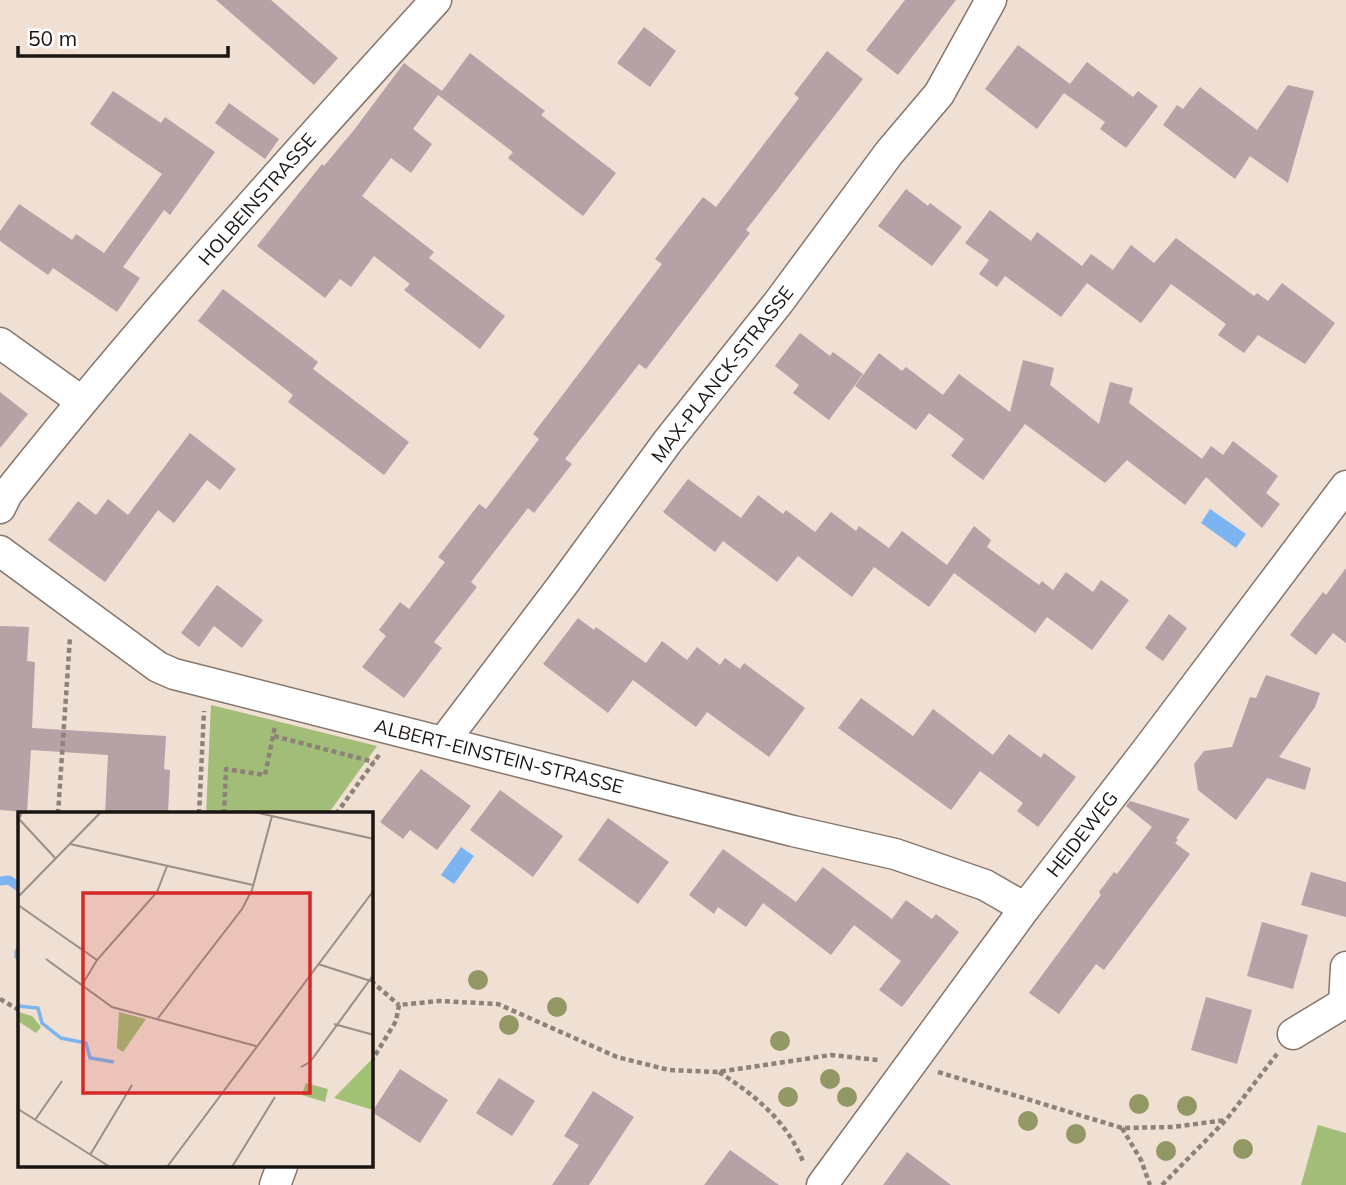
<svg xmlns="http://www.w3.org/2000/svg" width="1346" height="1185" viewBox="0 0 1346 1185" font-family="Mulish,sans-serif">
  <rect width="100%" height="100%" fill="#f0dfd3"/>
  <!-- green -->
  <g fill="#a1bd78">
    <polygon points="211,705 377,746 328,814 206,814"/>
    <polygon points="1318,1125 1346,1133 1346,1185 1301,1185"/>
  </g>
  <!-- water -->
  <g fill="#7cb4f2">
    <polygon points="1210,509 1246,534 1236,548 1201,523"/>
    <polygon points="461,847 474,856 454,884 441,875"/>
  </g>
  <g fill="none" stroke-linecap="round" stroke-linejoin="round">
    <!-- stream -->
    <g stroke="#7cb4f2" stroke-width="9">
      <polyline points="0,881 9,880 19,887"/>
      <polyline points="19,952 19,956"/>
    </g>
  </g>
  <!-- building -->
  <g fill="#b5a1a6">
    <polygon points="216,0 271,0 338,58 314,85"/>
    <polygon points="905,0 956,0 898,75 866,50"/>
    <polygon points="644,27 676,51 650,87 617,63"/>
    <polygon points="1018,45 1070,84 1087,62 1133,97 1138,91 1158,106 1126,148 1100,129 1105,122 1064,93 1037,129 985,89"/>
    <polygon points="827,51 863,79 746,230 750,233 646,369 639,364 565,459 572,464 534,513 528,508 471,582 477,587 434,642 442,648 404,698 362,667 386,636 379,630 400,602 409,609 445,562 438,557 479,504 486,509 539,439 533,434 662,264 655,259 703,197 716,207 799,98 794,94"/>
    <polygon points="470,53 545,111 541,115 616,173 583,216 508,158 513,152 438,95 413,129 432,144 411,173 391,158 362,196 434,252 429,258 505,316 480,349 404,290 410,284 374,256 351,287 340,279 325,298 257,246 322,164 324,166 354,130 404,63 442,91"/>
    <polygon points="1288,85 1314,91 1288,183 1250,156 1235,179 1163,125 1177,105 1183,109 1200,87 1257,130"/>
    <polygon points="113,91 161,123 165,117 215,152 170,215 164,210 123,267 140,278 117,312 53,268 48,275 0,241 0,231 19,204 72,240 76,234 104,253 162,174 90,124"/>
    <polygon points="229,103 279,139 265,159 215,123"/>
    <polygon points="906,189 928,206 930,203 962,227 932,266 878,226"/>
    <polygon points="990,210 1031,241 1037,232 1082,266 1091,254 1113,270 1131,245 1154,263 1176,238 1254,296 1257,293 1268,301 1282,283 1335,323 1305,364 1258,335 1244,353 1218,335 1226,324 1171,284 1141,323 1087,283 1061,317 1005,276 997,287 979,274 989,260 965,243"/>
    <polygon points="223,289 318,362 313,369 409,442 384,475 288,402 293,395 198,321"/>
    <polygon points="800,333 830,356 833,352 863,374 829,420 793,393 799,385 775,366"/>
    <polygon points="879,353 902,371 906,367 943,395 959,374 1010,412 1023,360 1054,368 1050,385 1099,424 1110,382 1133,388 1129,403 1202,459 1211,446 1223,455 1233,441 1278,476 1266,493 1280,504 1262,528 1206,477 1185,505 1127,460 1105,483 1025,424 983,480 951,456 964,439 929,413 916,430 855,386"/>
    <polygon points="0,392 28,414 0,448"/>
    <polygon points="190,433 236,469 220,490 207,480 174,523 158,510 105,582 48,540 78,501 96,515 108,499 128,515"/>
    <polygon points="688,479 741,518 758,495 783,514 786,510 815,532 831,512 856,531 859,526 889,548 902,531 947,565 974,526 991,540 987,547 1039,585 1042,581 1053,590 1066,572 1093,592 1101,580 1129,600 1092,650 1047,617 1035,633 954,573 929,607 874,567 852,597 798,556 777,582 723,541 715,552 663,512"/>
    <polygon points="1346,568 1346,643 1333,633 1316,655 1290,635 1323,592 1326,595"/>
    <polygon points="217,585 263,620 242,648 214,626 199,647 181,633"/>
    <polygon points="1169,614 1187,628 1163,661 1145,648"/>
    <polygon points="578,618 594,630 596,627 646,663 662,641 687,660 697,647 720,665 725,658 740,669 744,663 805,708 769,757 707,712 696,727 633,680 608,713 543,664"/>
    <polygon points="0,626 29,627 27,661 35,662 32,728 166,736 164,769 170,770 168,814 105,814 108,755 31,750 27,812 0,810"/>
    <polygon points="1266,675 1320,693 1315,707 1279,757 1311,768 1305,790 1267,778 1236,820 1198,790 1194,764 1204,751 1232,747 1250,697 1256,698"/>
    <polygon points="861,698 913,736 933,709 993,755 1009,734 1041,758 1044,753 1076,777 1038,827 1017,811 1023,803 980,771 951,810 838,728"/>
    <polygon points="421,769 471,806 437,850 410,830 403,839 380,822"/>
    <polygon points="500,790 563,836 533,877 470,830"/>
    <polygon points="1130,801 1190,819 1176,838 1178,840 1175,843 1190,854 1104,970 1096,964 1059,1014 1029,993 1101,895 1099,892 1114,872 1117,874 1152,827 1126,806"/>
    <polygon points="608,818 669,862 638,904 578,860"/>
    <polygon points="723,849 796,902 823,867 892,919 906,900 932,919 936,914 959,932 902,1007 879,990 901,961 854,925 831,955 763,903 746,927 718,907 714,914 689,895"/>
    <polygon points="1311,872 1346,882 1346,917 1301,905"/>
    <polygon points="1262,922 1308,935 1293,989 1247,976"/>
    <polygon points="1206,997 1252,1010 1237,1064 1191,1050"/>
    <polygon points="400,1069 448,1100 420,1143 372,1112"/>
    <polygon points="499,1078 535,1101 512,1136 476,1113"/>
    <polygon points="593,1091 634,1117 589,1185 552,1185 579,1145 564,1136"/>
    <polygon points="730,1150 779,1185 704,1185"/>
    <polygon points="907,1152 951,1185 883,1185"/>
  </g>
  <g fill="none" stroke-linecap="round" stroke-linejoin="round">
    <!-- minor casing -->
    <g stroke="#85766b" stroke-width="33">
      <g id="minor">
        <polyline points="0,343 81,401"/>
        <path d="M0 508 7 494C143 323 289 161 436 0"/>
        <polyline points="0,551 158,667 174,674 793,831 895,854 985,885 1025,908"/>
        <polyline points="444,741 564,583 668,441 778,303 889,153 939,94 991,0"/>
        <polyline points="1293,1034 1344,1003 1346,967"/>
        <polyline points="275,1185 282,1166"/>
        <polyline points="822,1185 1025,908 1147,750 1346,486"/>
      </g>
    </g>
    <!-- path -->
    <g stroke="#8d8179" stroke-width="4.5" stroke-dasharray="5 3.5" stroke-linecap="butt">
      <polyline points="274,736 374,762"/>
      <polyline points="58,814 70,637"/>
      <polyline points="199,814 204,711"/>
      <polyline points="224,814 226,769 265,775 275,726"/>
      <polyline points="336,814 379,755"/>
      <polyline points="371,981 399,1005"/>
      <polyline points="0,999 19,1010"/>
      <polyline points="371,1062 396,1021 399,1005 439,1001 498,1004 617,1057 669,1070 718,1072 831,1055 878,1060"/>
      <path d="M719 1072C756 1096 788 1122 804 1164"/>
      <polyline points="938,1072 1122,1128 1173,1127 1226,1120"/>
      <polyline points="1122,1128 1141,1160 1150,1185"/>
      <polyline points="1162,1185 1226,1120 1277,1054"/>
    </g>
    <!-- minor -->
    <use href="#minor" stroke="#fff" stroke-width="30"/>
  </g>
  <!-- trees -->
  <g fill="#919863">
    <circle cx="478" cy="980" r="10"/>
    <circle cx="557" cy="1007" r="10"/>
    <circle cx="509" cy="1025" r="10"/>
    <circle cx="780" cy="1041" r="10"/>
    <circle cx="830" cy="1079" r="10"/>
    <circle cx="788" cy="1097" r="10"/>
    <circle cx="847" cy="1097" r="10"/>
    <circle cx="1139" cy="1104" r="10"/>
    <circle cx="1187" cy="1106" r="10"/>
    <circle cx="1028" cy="1121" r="10"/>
    <circle cx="1076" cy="1134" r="10"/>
    <circle cx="1243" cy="1149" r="10"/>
    <circle cx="1166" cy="1151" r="10"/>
  </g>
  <g text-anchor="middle" stroke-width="6" stroke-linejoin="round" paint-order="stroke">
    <!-- street labels -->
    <g font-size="19" fill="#1a1511" stroke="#fff">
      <text transform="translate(257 199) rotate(-49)" y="7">HOLBEINSTRASSE</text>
      <text transform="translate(722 374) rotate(-52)" y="7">MAX-PLANCK-STRASSE</text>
      <text transform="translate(499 756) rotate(14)" y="7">ALBERT-EINSTEIN-STRASSE</text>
      <text transform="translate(1082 834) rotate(-52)" y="7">HEIDEWEG</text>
    </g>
  </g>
  <!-- overview -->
  <g transform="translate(18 812)">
    <rect width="355" height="355" fill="#f0dfd3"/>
    <path d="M0 200 14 204 23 215 18 221 0 209ZM101 200 128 207 105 240 99 236ZM288 271 310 277 307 290 284 283Z" fill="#a1bd78"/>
    <path d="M355 246V298L316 286Z" fill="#a1c174"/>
    <path fill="none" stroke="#7cb4f2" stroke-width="3.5" d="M0 194 20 196 24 211 43 226 68 231 72 246 96 250"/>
    <path fill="none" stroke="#9a8e85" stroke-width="2" d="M4 0 1 7 38 47M236 0 356 27M52 32 235 73M0 85 83 0M0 93 79 148M28 147 94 195 238 234M300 152 356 170M64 173 79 148 139 80 149 54M140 206 224 97 234 78 254 4M316 212 356 223M283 255 292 250 356 162M0 297 92 355M17 308 44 269M72 343 114 273M149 355 356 78M214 355 257 285"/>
    <path fill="#d62828" fill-opacity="0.15" stroke="#d62828" stroke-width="3.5" d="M65 81H292V281H65Z"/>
    <rect width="355" height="355" fill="none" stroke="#1a1511" stroke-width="3.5"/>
  </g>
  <!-- scale -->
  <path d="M18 46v10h210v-10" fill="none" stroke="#1a1511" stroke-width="3.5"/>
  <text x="28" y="46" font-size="21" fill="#1a1511" stroke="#ffffff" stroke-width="5" paint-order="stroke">50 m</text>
</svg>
